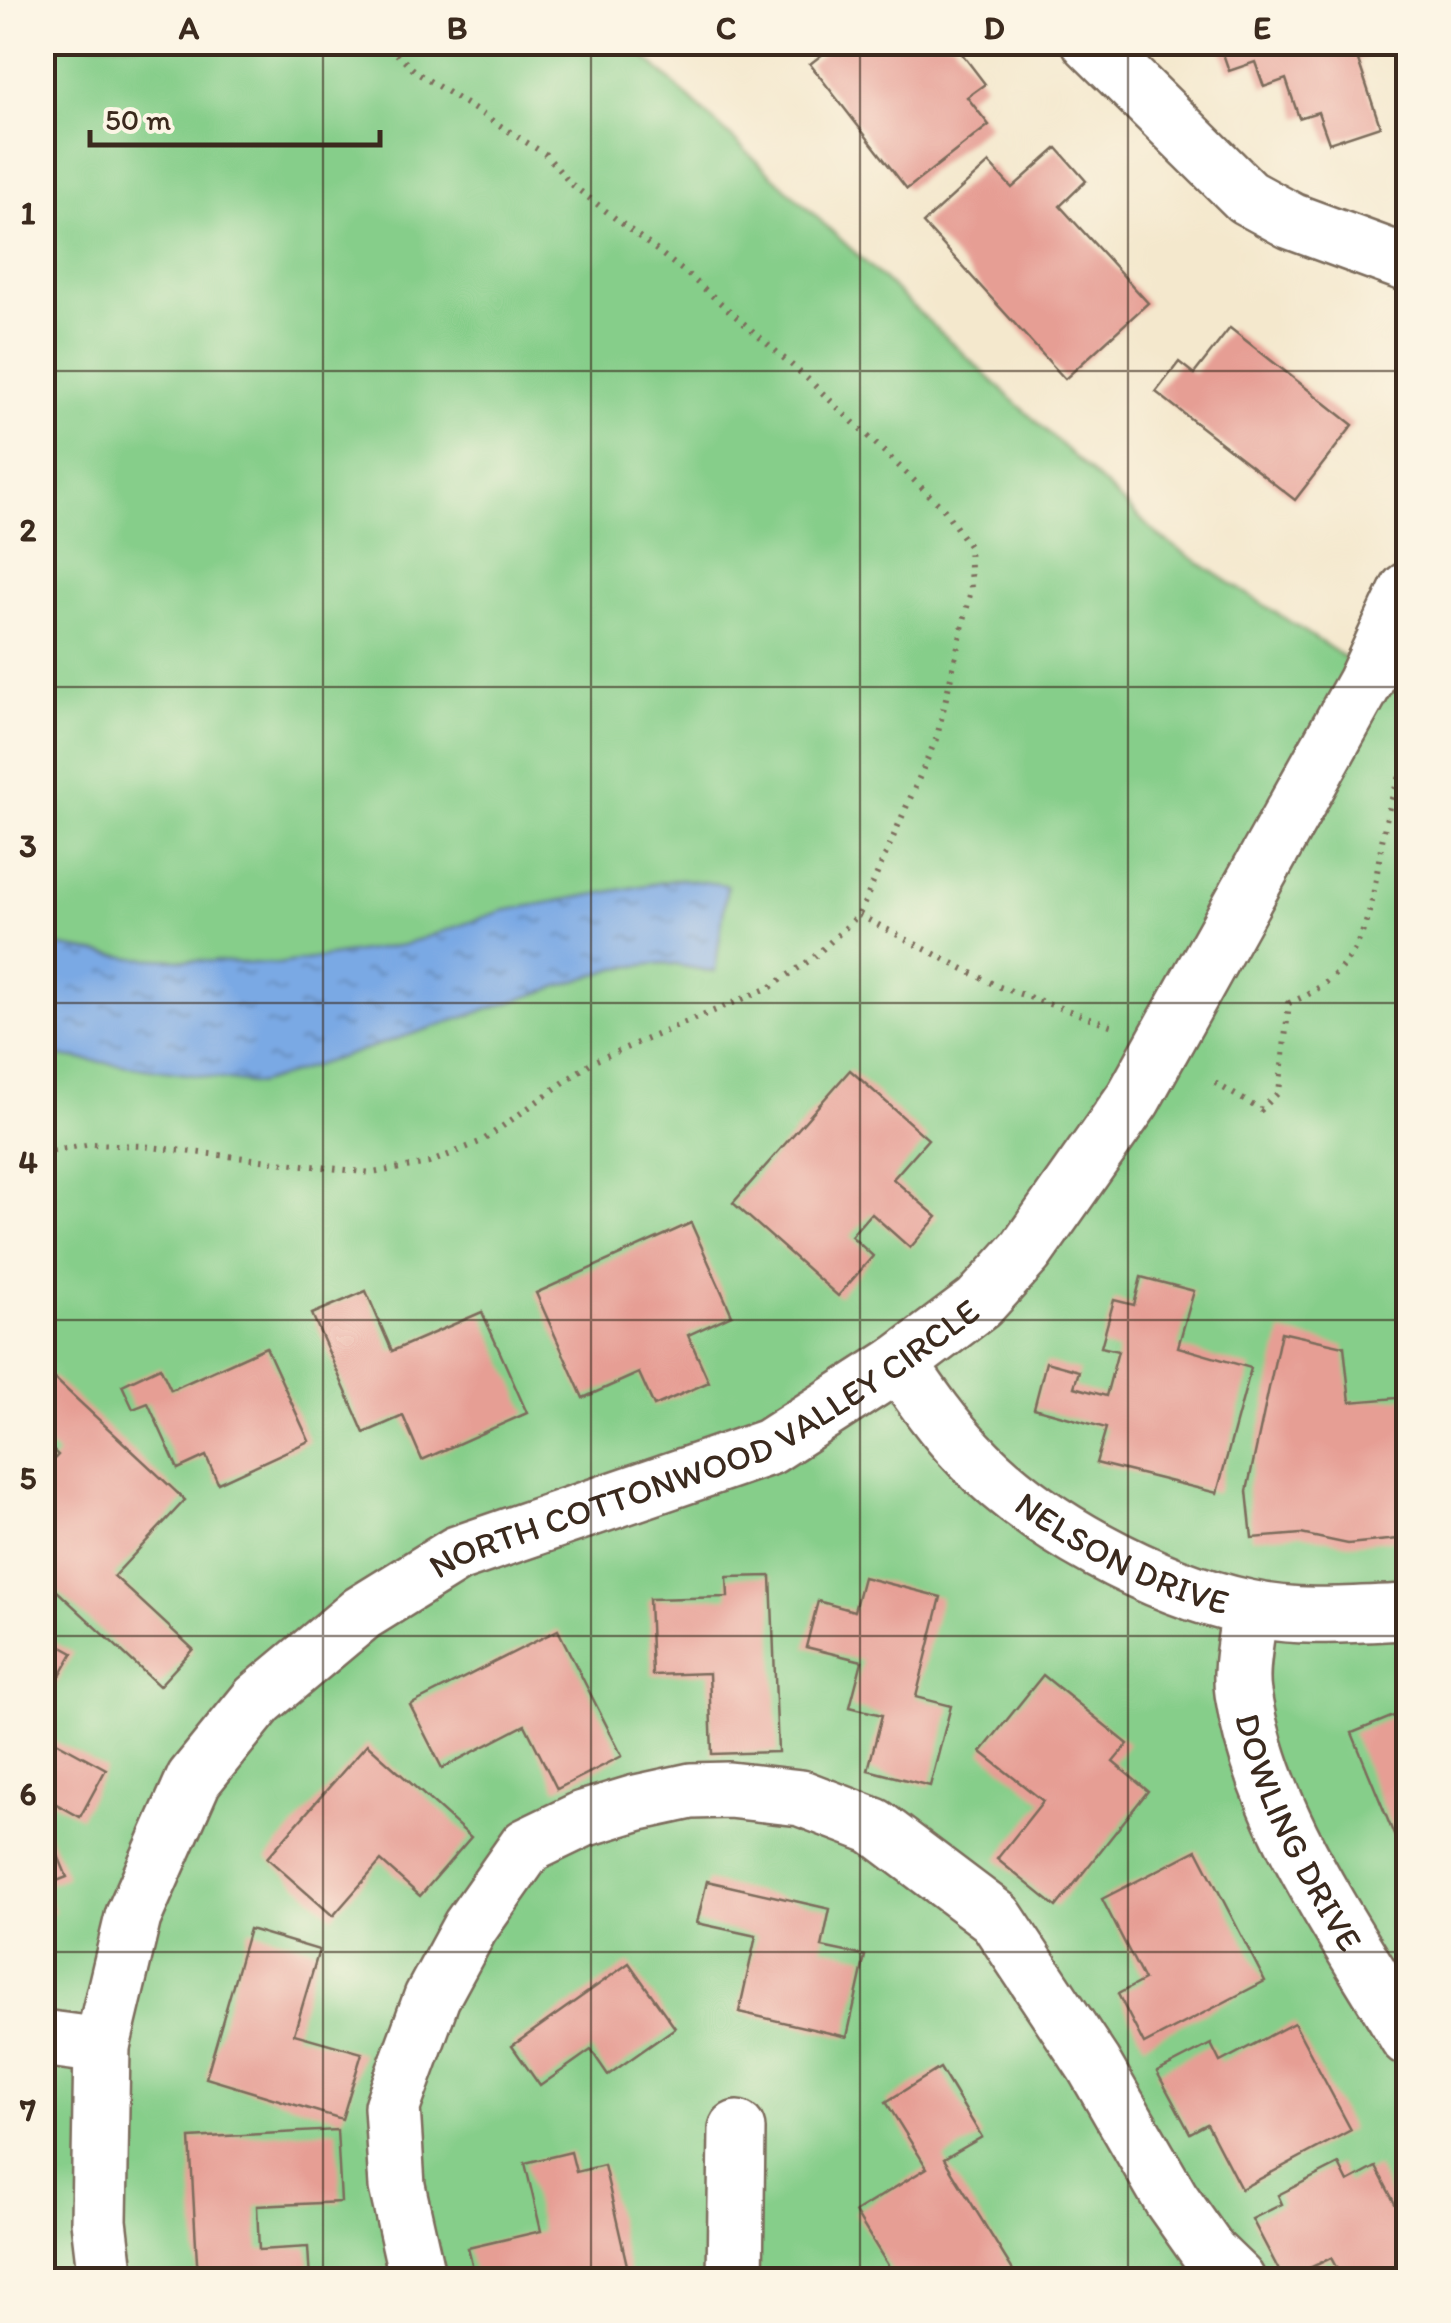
<svg xmlns="http://www.w3.org/2000/svg" width="1451" height="2323" viewBox="0 0 1451 2323" font-family="Itim,sans-serif">
  <defs>
    <pattern id="water-ripples" width="26" height="14" patternUnits="userSpaceOnUse" patternTransform="scale(2.5)"><rect width="26" height="14" fill="#7aa9e4"/><path d="M2 4q2-2 4 0t4 0M15 11q2-2 4 0t4 0" fill="none" stroke="#658ab8"/></pattern>
  </defs>
  <rect width="100%" height="100%" fill="#fcf5e5"/>
  <filter id="ink" filterUnits="userSpaceOnUse"><feTurbulence type="fractalNoise" baseFrequency=".01" numOctaves="2"/><feDisplacementMap in="SourceGraphic" scale="20" xChannelSelector="R" yChannelSelector="G"/><feConvolveMatrix kernelMatrix="1 2 1 2 8 2 1 2 1" color-interpolation-filters="sRGB"/></filter>
  <filter id="wash" filterUnits="userSpaceOnUse"><feTurbulence type="fractalNoise" baseFrequency=".0048" numOctaves="4" result="noise"/><feDisplacementMap in="SourceGraphic" scale="40" xChannelSelector="R" yChannelSelector="G"/><feGaussianBlur stdDeviation="2.25" result="paint"/><feColorMatrix in="noise" values="0 0 0 0 0 0 0 0 0 0 0 0 0 0 0 0 0 1.4 0 .05"/><feComposite in="paint" operator="in"/></filter>
  <g filter="url(#wash)">
    <rect width="100%" height="100%" fill="#f4e8cd"/>
    <!-- green -->
    <polygon fill="#86ce8a" stroke="#607c54" stroke-width="2.5" points="42,43 630,43 1161,538 1347,659 1408,662 1408,2280 43,2280"/>
    <!-- water -->
    <polygon fill="url(#water-ripples)" stroke="#5a6a81" stroke-width="2.5" points="680,879 727,885 715,972 665,963 616,968 258,1084 43,1054 43,944 133,958 277,964 403,945 502,911"/>
    <g id="blocks">
      <!-- building -->
      <g fill="#e69e94">
        <polygon points="750,42 776,42 761,55"/>
        <polygon points="838,42 953,42 985,84 967,97 989,125 907,189 810,64"/>
        <polygon points="1219,42 1375,42 1379,53 1358,60 1380,126 1329,143 1318,112 1299,118 1286,79 1264,87 1255,62 1229,71"/>
        <polygon points="1057,148 1086,181 1060,206 1148,303 1065,379 923,223 989,163 1012,188"/>
        <polygon points="1230,328 1353,425 1295,500 1156,392 1179,362 1194,374"/>
        <polygon points="850,1070 928,1139 893,1179 937,1217 910,1248 871,1213 851,1236 873,1256 838,1296 733,1203"/>
        <polygon points="691,1223 732,1315 688,1335 709,1382 654,1406 639,1373 583,1398 536,1293"/>
        <polygon points="1141,1277 1194,1291 1178,1347 1251,1368 1217,1493 1096,1463 1106,1428 1034,1408 1046,1362 1079,1371 1074,1387 1106,1396 1118,1351 1101,1347 1114,1300 1134,1305"/>
        <polygon points="366,1291 392,1351 482,1312 527,1413 422,1460 403,1416 364,1433 312,1314"/>
        <polygon points="1281,1332 1344,1346 1350,1402 1408,1397 1408,1538 1348,1544 1301,1534 1252,1538 1247,1491"/>
        <polygon points="266,1347 309,1441 218,1483 206,1456 178,1469 148,1403 133,1409 122,1385 160,1367 171,1390"/>
        <polygon points="53,1377 185,1500 114,1576 193,1649 159,1686 42,1577 42,1472 58,1455 42,1440 42,1388"/>
        <polygon points="771,1576 778,1752 712,1754 709,1673 652,1675 649,1599 728,1597 727,1577"/>
        <polygon points="863,1577 941,1597 916,1697 951,1706 930,1786 868,1770 882,1715 850,1707 862,1661 806,1647 818,1601 854,1611"/>
        <polygon points="558,1630 622,1756 557,1789 525,1725 442,1768 410,1705"/>
        <polygon points="42,1636 73,1653 42,1708"/>
        <polygon points="1043,1675 1128,1744 1113,1762 1148,1791 1056,1907 997,1859 1043,1801 981,1752"/>
        <polygon points="1408,1710 1408,1869 1352,1733"/>
        <polygon points="42,1734 106,1769 80,1817 42,1796"/>
        <polygon points="367,1744 471,1837 420,1896 381,1861 333,1916 267,1858"/>
        <polygon points="42,1817 67,1877 44,1886 55,1912 42,1917"/>
        <polygon points="1197,1850 1265,1981 1144,2044 1118,1994 1144,1980 1102,1899"/>
        <polygon points="707,1881 830,1909 822,1947 865,1956 847,2037 739,2012 756,1936 697,1923"/>
        <polygon points="249,1929 319,1950 294,2034 362,2053 342,2119 206,2078"/>
        <polygon points="629,1963 675,2028 608,2075 591,2050 540,2086 512,2046"/>
        <polygon points="1294,2023 1351,2130 1241,2189 1207,2124 1190,2133 1157,2072 1211,2044 1220,2062"/>
        <polygon points="940,2068 982,2137 944,2159 1019,2280 897,2280 855,2212 927,2168 886,2102"/>
        <polygon points="337,2130 341,2202 257,2206 259,2250 308,2247 310,2280 198,2280 190,2138"/>
        <polygon points="571,2152 576,2172 604,2165 629,2274 603,2280 476,2280 468,2248 541,2231 525,2163"/>
        <polygon points="1339,2164 1348,2182 1376,2167 1408,2229 1408,2280 1343,2280 1331,2258 1284,2280 1252,2219 1282,2204 1278,2195"/>
      </g>
    </g>
  </g>
  <g filter="url(#ink)">
    <use href="#blocks" fill-opacity="0" stroke="#7c6c5b" stroke-width="2.5"/>
    <g fill="none" stroke-linecap="round" stroke-linejoin="round">
      <!-- minor casing -->
      <g stroke="#7c6c5b" stroke-width="60">
        <g id="minor">
          <polyline points="1090,42 1247,197 1291,221 1408,264"/>
          <path id="s1" d="M899 1363C921 1395 942 1426 969 1454 1035 1525 1154 1588 1248 1608 1300 1620 1356 1614 1408 1612"/>
          <path id="s2" d="M1250 1609C1247 1635 1239 1668 1243 1693 1262 1819 1346 1931 1408 2038"/>
          <polyline points="42,2038 102,2046"/>
          <path id="s3" d="M106 2280 99 2221 102 2046 133 1917 194 1779 258 1700 362 1613 457 1554 769 1447 899 1363 979 1303 1026 1251 1133 1099 1365 682 1408 590"/>
          <polyline points="418,2280 397,2186 392,2107 432,1997 470,1927 527,1846 583,1819 636,1803 691,1791 729,1790 801,1798 874,1826 996,1918 1093,2064 1171,2199 1209,2253 1237,2280"/>
          <polyline points="735,2280 737,2129"/>
        </g>
      </g>
      <!-- path -->
      <g stroke="#7c6c5b" stroke-width="6" stroke-dasharray="2.5 8" stroke-linecap="butt">
        <polyline points="859,915 997,986 1116,1027"/>
        <path d="M1215 1083 1261 1110 1279 1092 1289 1003C1403 958 1358 847 1408 761"/>
        <polyline points="42,1152 92,1144 142,1146 372,1173 429,1163 482,1141 592,1062 771,987 813,958 859,915 937,737 971,590 969,546 943,508 810,381 686,273 571,184 545,154 417,73 384,42"/>
      </g>
      <!-- minor -->
      <use href="#minor" stroke="#fff" stroke-width="55"/>
    </g>
  </g>
  <!-- grid -->
  <path fill="none" stroke="#3b2a1e" stroke-width="2.5" stroke-opacity="0.55" d="M323 42V2280M591 42V2280M860 42V2280M1128 42V2280M42 371H1408M42 687H1408M42 1003H1408M42 1320H1408M42 1636H1408M42 1952H1408"/>
  <g text-anchor="middle" stroke-width="8" stroke-linejoin="round" paint-order="stroke">
    <!-- street labels -->
    <g font-size="35" fill="#3b2a1e" stroke="#fcf5e5">
      <text dy="12" stroke="none"><textPath href="#s3" startOffset="1142">NORTH COTTONWOOD VALLEY CIRCLE</textPath></text>
      <text dy="12" stroke="none"><textPath href="#s1" startOffset="300">NELSON DRIVE</textPath></text>
      <text dy="12" stroke="none"><textPath href="#s2" startOffset="235">DOWLING DRIVE</textPath></text>
    </g>
  </g>
  <!-- margin -->
  <rect width="1451" height="2323" fill="none" stroke="#fcf5e5" stroke-width="110"/>
  <!-- scale -->
  <path d="M90 130v15h290v-15" fill="none" stroke="#3b2a1e" stroke-width="5"/>
  <text x="105" y="130" font-size="30" fill="#3b2a1e" stroke="#fcf5e5" stroke-width="8" paint-order="stroke">50 m</text>
  <rect x="55" y="55" width="1341" height="2213" fill="none" stroke="#3b2a1e" stroke-width="4"/>
  <g font-size="32" text-anchor="middle" font-weight="bold" fill="#3b2a1e">
    <text x="189" y="39">A</text>
    <text x="457" y="39">B</text>
    <text x="726" y="39">C</text>
    <text x="994" y="39">D</text>
    <text x="1262" y="39">E</text>
    <text x="28" y="224">1</text>
    <text x="28" y="541">2</text>
    <text x="28" y="857">3</text>
    <text x="28" y="1173">4</text>
    <text x="28" y="1489">5</text>
    <text x="28" y="1805">6</text>
    <text x="28" y="2121">7</text>
  </g>
</svg>
